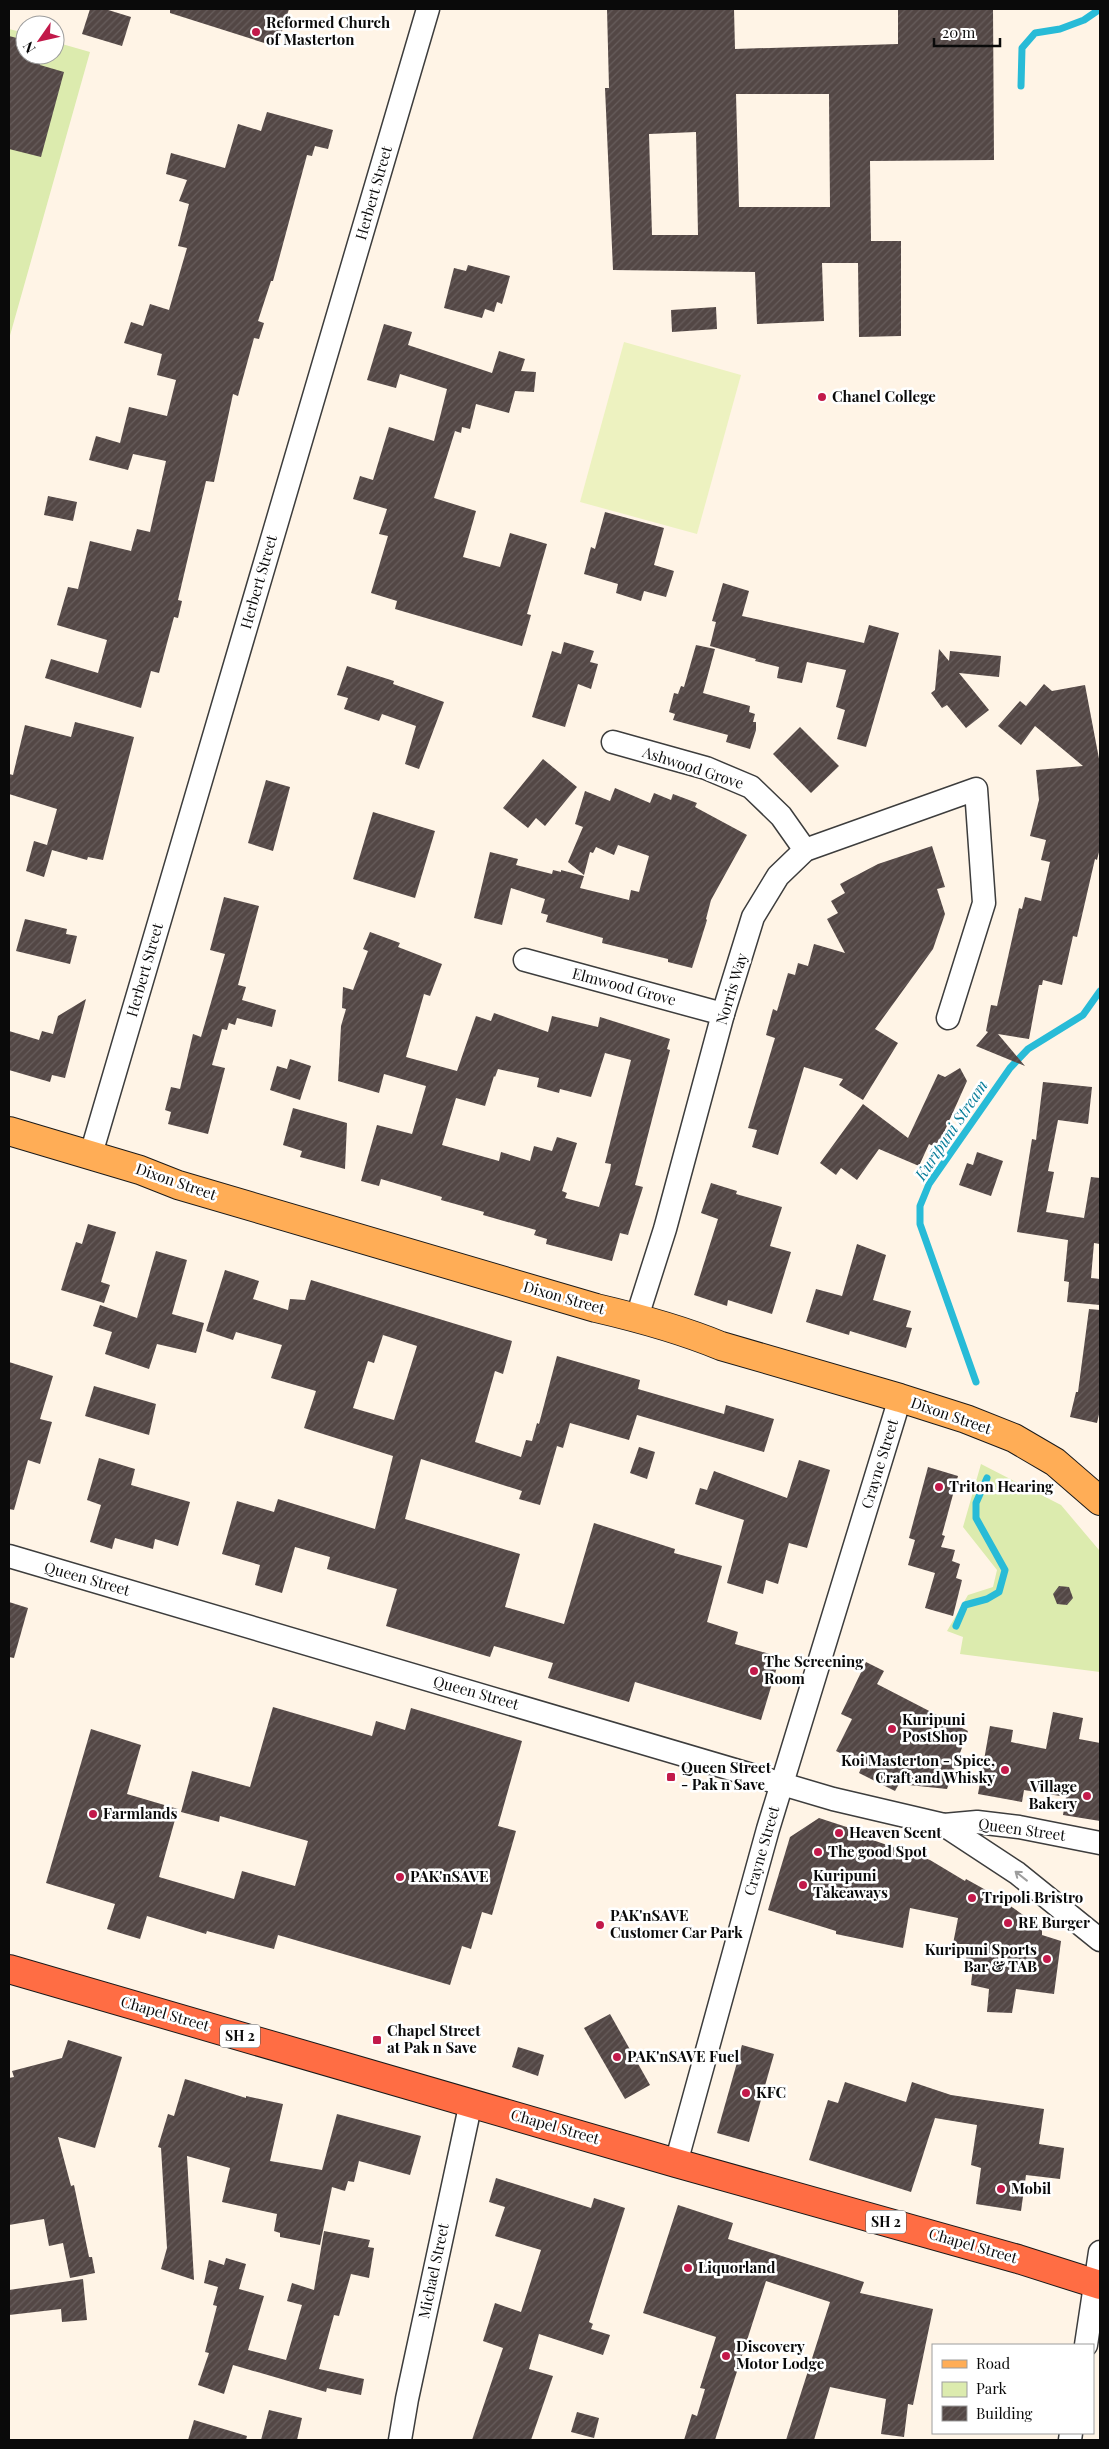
<svg xmlns="http://www.w3.org/2000/svg" width="1109" height="2449" viewBox="0 0 1109 2449" font-family="'Playfair Display',serif">
  <defs>
    <pattern id="building-hatch" width="6" height="6" patternUnits="userSpaceOnUse" patternTransform="scale(1.25)"><rect width="6" height="6" fill="#534745"/><path d="M-1 1l2-2M0 6l6-6M5 7l2-2" fill="none" stroke="#675d5c"/></pattern>
  </defs>
  <rect width="100%" height="100%" fill="#fff4e6"/>
  <!-- park -->
  <g fill="#dcebae">
    <polygon points="9,29 25,33 25,55 55,55 55,42 90,52 9,339"/>
    <polygon points="981,1464 1061,1505 1099,1550 1100,1672 960,1654 963,1637 947,1631 968,1595 993,1587 997,1570 963,1527"/>
  </g>
  <!-- pitch -->
  <polygon fill="#edf2c0" points="624,342 741,375 697,534 580,502"/>
  <g fill="none" stroke-linecap="round" stroke-linejoin="round">
    <!-- stream -->
    <g stroke="#28bbd7" stroke-width="7">
      <polyline points="1021,86 1022,48 1035,33 1060,29 1084,20 1100,9"/>
      <polyline points="976,1382 920,1224 920,1206 929,1184 1010,1068 1028,1049 1083,1015 1100,991"/>
      <polyline points="956,1626 965,1605 987,1599 999,1592 1005,1570 976,1518 976,1503 987,1478"/>
    </g>
  </g>
  <!-- building -->
  <g fill="url(#building-hatch)" fill-rule="evenodd">
    <polygon points="90,9 105,9 131,17 122,46 82,34"/>
    <polygon points="170,9 289,9 277,47 170,13"/>
    <path d="M607 9H734L735 49 898 44V9H993L994 160 870 161 871 241H901V336L859 337 858 263H822L824 321 757 324 755 272 613 270 605 88H609ZM736 94H829L830 207H739ZM696 132 698 235H652L649 134Z"/>
    <polygon points="9,36 25,40 25,55 43,55 40,65 64,72 41,157 9,149"/>
    <polygon points="267,112 333,130 328,149 315,146 312,156 307,155 273,281 271,281 258,321 264,323 259,339 254,338 238,396 233,394 214,482 206,481 178,600 182,601 178,618 174,617 159,673 151,671 141,708 45,678 51,659 98,673 107,640 57,625 68,587 78,589 90,541 131,551 137,529 150,532 166,461 133,454 128,470 89,460 96,436 120,443 129,407 167,416 176,380 157,375 162,354 124,343 131,322 143,326 150,304 169,310 187,248 178,246 189,204 179,201 187,180 166,174 171,153 225,168 238,124 261,131"/>
    <polygon points="468,265 510,276 502,304 497,302 494,312 485,309 482,318 444,308 454,268 466,271"/>
    <polygon points="716,307 717,329 672,332 671,310"/>
    <polygon points="384,324 412,332 408,345 492,373 499,351 525,359 521,371 536,372 534,392 515,391 509,413 476,404 470,429 462,427 461,433 455,431 434,498 476,511 463,557 500,567 510,533 547,544 527,614 531,615 522,646 395,609 397,601 371,593 388,536 379,534 387,509 353,499 360,476 373,480 389,427 434,441 447,389 400,374 396,388 367,380"/>
    <polygon points="48,496 77,502 73,521 44,515"/>
    <polygon points="605,512 664,528 654,565 674,571 666,597 644,591 641,601 616,593 618,584 584,574 591,547 595,549"/>
    <polygon points="723,583 749,591 742,616 864,643 869,625 899,633 866,747 837,739 845,710 836,707 846,670 807,662 802,683 777,678 779,667 755,661 756,659 710,646 716,622 712,621"/>
    <polygon points="564,642 594,651 590,662 598,664 591,689 578,684 565,727 532,717 552,651 561,654"/>
    <polygon points="696,645 715,649 703,693 750,706 749,712 755,714 753,722 756,722 756,730 750,749 726,742 728,735 673,720 675,714 669,712 674,693 678,694 681,686 684,687"/>
    <polygon points="939,649 949,661 950,651 1001,656 999,677 959,673 989,710 966,728 947,705 942,708 931,693 935,690"/>
    <polygon points="347,666 394,681 393,684 444,702 419,769 405,764 416,726 382,714 379,721 344,709 348,698 337,695"/>
    <polygon points="1044,684 1052,691 1085,685 1100,764 1100,848 1097,860 1095,859 1077,937 1073,936 1062,985 1043,980 1042,985 1039,985 1029,1039 998,1034 1025,1066 976,1046 988,1032 986,1031 991,1005 997,1006 1019,908 1022,909 1025,897 1041,901 1050,862 1041,860 1046,840 1030,836 1039,800 1036,770 1083,766 1035,726 1021,745 998,726 1020,701 1026,706"/>
    <polygon points="75,722 134,737 103,860 88,857 87,860 52,850 44,877 26,871 34,841 47,845 57,809 9,794 9,774 13,775 25,725 71,737"/>
    <polygon points="800,727 839,766 811,793 773,754"/>
    <polygon points="543,759 577,787 545,826 536,818 528,828 503,808"/>
    <polygon points="266,780 290,787 273,851 248,843"/>
    <polygon points="615,788 650,803 654,793 671,800 673,794 697,803 695,807 747,835 711,900 706,919 707,920 692,968 668,962 668,959 602,943 603,938 546,922 548,915 541,913 545,899 511,888 502,925 474,918 490,852 518,859 516,865 552,874 553,870 561,872 561,870 584,876 580,888 629,900 631,890 639,892 649,856 618,845 614,855 596,847 593,853 590,852 584,875 568,862 583,827 575,824 585,791 610,801"/>
    <polygon points="373,812 435,831 415,898 353,879"/>
    <polygon points="932,846 945,887 937,889 945,914 933,949 875,1029 898,1043 863,1100 839,1085 843,1079 804,1067 778,1155 752,1147 757,1130 748,1128 775,1038 766,1035 773,1009 777,1011 788,973 795,975 798,963 808,966 814,944 845,953 827,919 838,913 831,901 845,893 840,884 878,864"/>
    <polygon points="224,897 259,906 238,985 246,987 242,1000 276,1010 272,1027 237,1018 235,1025 229,1023 227,1030 222,1029 212,1065 225,1068 208,1134 168,1124 171,1112 165,1110 171,1087 180,1089 193,1034 201,1037 225,954 210,950"/>
    <polygon points="25,919 67,929 66,934 77,936 70,964 16,951"/>
    <path d="M370 932 400 943 398 947 442 964 430 996 424 994 406 1057 457 1071 476 1016 491 1021 494 1013 548 1032 552 1016 598 1027 600 1017 670 1039 667 1049 670 1050 635 1185 643 1187 628 1235 620 1233 612 1261 546 1244 547 1239 534 1235 536 1230 483 1215 484 1212 441 1200 442 1197 381 1179 379 1186 361 1181 377 1125 412 1134 426 1086 384 1074 379 1093 338 1081 341 1026 346 1009 342 1008 343 987 353 990 368 951 363 949ZM605 1053 631 1060 605 1163 611 1164 610 1171 599 1207 565 1198 567 1193 562 1191 577 1143 557 1137 552 1151 534 1146 530 1161 501 1152 499 1161 442 1145 456 1098 485 1106 494 1076 495 1077 498 1069 539 1078 537 1087 559 1093 560 1089 591 1097Z"/>
    <polygon points="86,999 65,1078 52,1075 50,1082 9,1070 9,1031 39,1040 42,1031 53,1034 58,1016"/>
    <polygon points="290,1059 311,1066 300,1100 270,1090 277,1066 287,1069"/>
    <polygon points="960,1068 967,1081 937,1148 929,1144 919,1166 879,1149 857,1180 841,1168 836,1175 820,1163 863,1104 908,1138 938,1074 945,1077"/>
    <polygon points="1043,1082 1092,1087 1088,1124 1058,1120 1048,1171 1054,1172 1046,1212 1084,1218 1091,1177 1100,1178 1100,1244 1094,1243 1091,1278 1100,1279 1100,1305 1067,1302 1069,1282 1064,1281 1068,1240 1017,1232 1032,1139 1036,1140"/>
    <polygon points="293,1108 347,1123 345,1169 300,1157 302,1151 283,1145"/>
    <polygon points="977,1152 1003,1161 991,1196 959,1185 967,1163 973,1165"/>
    <polygon points="711,1183 737,1191 736,1194 782,1207 770,1246 791,1252 772,1314 728,1300 727,1306 694,1295 718,1219 701,1213"/>
    <polygon points="88,1224 116,1232 101,1282 110,1285 104,1303 61,1290 76,1242 82,1244"/>
    <polygon points="857,1244 886,1255 873,1300 911,1311 906,1327 912,1328 906,1348 850,1331 849,1335 806,1322 816,1289 842,1296"/>
    <polygon points="156,1251 187,1260 172,1314 204,1323 196,1353 157,1344 149,1369 105,1354 112,1332 93,1326 100,1305 137,1318"/>
    <path d="M225 1270 259 1281 253 1299 288 1310 290 1299 305 1300 311 1280 512 1341 503 1374 495 1371 475 1442 521 1457 526 1440 532 1441 537 1423 539 1424 557 1356 640 1380 638 1389 724 1414 726 1405 774 1419 764 1452 637 1415 629 1440 570 1423 563 1448 557 1446 540 1505 519 1499 522 1491 421 1459 405 1519 520 1554 505 1607 564 1624 594 1523 675 1549 674 1553 722 1566 707 1622 738 1632 735 1644 780 1657 761 1720 635 1682 629 1702 548 1678 553 1663 494 1646 490 1657 386 1626 397 1589 327 1569 330 1557 295 1547 282 1593 255 1585 260 1565 222 1554 237 1501 274 1512 278 1499 375 1529 393 1456 304 1428 316 1391 271 1378 282 1345 236 1332 233 1340 206 1331ZM383 1335 417 1346 394 1420 353 1408 368 1361 374 1363Z"/>
    <polygon points="1089,1309 1100,1310 1100,1410 1097,1423 1070,1417 1076,1392 1078,1392"/>
    <polygon points="9,1362 53,1376 40,1419 52,1422 40,1464 28,1460 14,1510 9,1509"/>
    <polygon points="94,1386 156,1404 149,1435 85,1416"/>
    <polygon points="639,1447 655,1452 647,1479 630,1473"/>
    <polygon points="99,1458 135,1469 131,1485 190,1502 178,1546 155,1539 153,1549 115,1538 112,1549 90,1542 101,1505 87,1500"/>
    <polygon points="799,1460 830,1470 807,1548 789,1543 778,1584 766,1580 763,1594 727,1583 744,1520 695,1504 700,1488 707,1490 714,1471 787,1498"/>
    <polygon points="928,1467 958,1476 942,1535 945,1536 941,1547 955,1550 952,1561 960,1564 956,1578 962,1580 953,1616 925,1608 935,1573 908,1565 915,1540 909,1538"/>
    <polygon points="1059,1586 1069,1587 1073,1598 1067,1605 1057,1604 1053,1594"/>
    <polygon points="9,1602 28,1608 14,1658 9,1657"/>
    <polygon points="866,1662 884,1671 877,1684 968,1731 947,1789 899,1784 895,1791 859,1773 863,1764 836,1751 852,1719 841,1714"/>
    <polygon points="273,1707 372,1736 376,1721 405,1730 411,1708 522,1741 498,1826 516,1831 492,1915 482,1912 471,1949 462,1946 450,1985 278,1935 274,1949 207,1931 206,1934 147,1916 140,1939 107,1929 115,1904 46,1883 91,1729 141,1745 127,1794 178,1809 159,1877 234,1899 242,1871 295,1886 308,1841 220,1816 219,1822 181,1812 192,1771 250,1787"/>
    <polygon points="1053,1712 1083,1718 1079,1739 1100,1743 1100,1821 1063,1815 1066,1797 1024,1790 1022,1802 978,1794 990,1726 1013,1730 1011,1742 1046,1749"/>
    <polygon points="819,1818 868,1834 867,1838 930,1860 965,1881 966,1879 993,1894 1042,1928 1042,1935 1061,1941 1054,1994 1016,1989 1012,2013 987,2012 989,1989 971,1985 973,1966 965,1965 969,1944 953,1944 958,1918 910,1908 903,1948 836,1934 836,1931 768,1910 790,1837"/>
    <polygon points="610,2014 650,2085 625,2099 584,2028"/>
    <polygon points="68,2040 122,2057 95,2148 58,2137 71,2186 74,2185 89,2257 92,2257 95,2273 70,2278 63,2243 49,2246 44,2219 9,2225 9,2078 14,2077 12,2071 62,2058"/>
    <polygon points="742,2045 774,2054 749,2142 717,2133"/>
    <polygon points="518,2047 544,2055 538,2076 512,2067"/>
    <polygon points="185,2079 246,2098 246,2096 283,2104 270,2161 322,2170 337,2114 421,2136 410,2175 359,2161 354,2182 348,2181 345,2191 332,2187 320,2245 280,2237 280,2233 274,2231 277,2214 222,2202 230,2168 187,2156 194,2280 161,2269 167,2248 161,2148 158,2147 168,2114 174,2116"/>
    <polygon points="845,2082 906,2102 912,2082 951,2095 1044,2109 1039,2144 1064,2148 1060,2179 1026,2175 1021,2211 976,2204 981,2168 971,2165 977,2125 935,2118 911,2192 809,2160 828,2100 838,2103"/>
    <polygon points="496,2178 591,2208 594,2198 625,2208 589,2322 593,2324 591,2329 610,2335 603,2355 539,2334 529,2369 553,2376 531,2440 472,2440 503,2348 483,2341 495,2303 521,2312 541,2250 495,2236 505,2207 489,2202"/>
    <polygon points="678,2205 733,2223 728,2239 864,2282 860,2293 933,2309 913,2405 908,2404 904,2437 881,2434 886,2399 830,2387 814,2440 786,2440 830,2302 766,2281 715,2440 684,2440 692,2414 697,2416 705,2389 700,2388 716,2337 643,2313"/>
    <polygon points="324,2231 370,2240 368,2247 374,2248 369,2278 351,2274 339,2316 334,2315 319,2369 364,2379 361,2395 327,2388 326,2392 233,2365 224,2394 198,2385 209,2353 205,2352 217,2306 213,2305 218,2287 204,2283 209,2260 224,2265 226,2258 246,2264 239,2289 264,2296 248,2350 286,2360 302,2305 287,2301 292,2283 314,2290"/>
    <polygon points="83,2279 87,2320 62,2322 61,2309 9,2315 9,2290"/>
    <polygon points="269,2410 302,2418 297,2440 261,2440"/>
    <polygon points="577,2412 599,2418 594,2438 571,2432"/>
    <polygon points="194,2420 247,2436 246,2440 188,2440"/>
  </g>
  <g fill="none" stroke-linecap="round" stroke-linejoin="round">
    <!-- minor casing -->
    <g stroke="#3d3d3d" stroke-width="25">
      <g id="minor">
        <polyline points="613,742 706,768 751,787 781,816 805,850"/>
        <polyline points="525,960 723,1014"/>
        <polyline points="91,1154 428,9"/>
        <polyline points="637,1317 665,1229 723,1014 753,917 778,876 805,850 976,789 984,903 948,1018"/>
        <polyline points="9,1556 833,1799 944,1825 977,1822 1019,1827 1100,1843"/>
        <polyline points="944,1825 1017,1873 1100,1940"/>
        <polyline points="676,2163 768,1829 900,1398"/>
        <polyline points="1086,2345 1100,2252"/>
        <polyline points="400,2440 407,2399 471,2102"/>
        <polyline points="1070,2440 1071,2433"/>
      </g>
    </g>
    <!-- major casing -->
    <g stroke="#1b1b1b" stroke-width="30">
      <path id="major" d="M9 1131 140 1170 178 1185 596 1308C639 1318 680 1329 721 1346L900 1398 966 1419 1014 1438 1055 1462 1100 1501"/>
    </g>
    <!-- highway casing -->
    <g stroke="#1b1b1b" stroke-width="30">
      <polyline id="highway" points="9,1969 676,2163 1018,2259 1100,2285"/>
    </g>
    <!-- minor -->
    <use href="#minor" stroke="#fff" stroke-width="22"/>
    <!-- major -->
    <use href="#major" stroke="#ffad56" stroke-width="28"/>
    <!-- highway -->
    <use href="#highway" stroke="#ff6d44" stroke-width="28"/>
  </g>
  <!-- one-way arrows -->
  <defs><path id="oneway-shaft" d="M-6 0H5M1.5-3L5.5 0L1.5 3" fill="none" stroke-width="1.6" stroke-linecap="round" stroke-linejoin="round" transform="scale(1.25)"/></defs>
  <use stroke="#9d9d9d" href="#oneway-shaft" transform="translate(1021 1876) rotate(-142)"/>
  <!-- markers -->
  <g fill="#c2194a" stroke="#fff" stroke-width="2">
    <circle cx="256" cy="32" r="5"/>
    <circle cx="822" cy="397" r="5"/>
    <circle cx="939" cy="1487" r="5"/>
    <circle cx="754" cy="1671" r="5"/>
    <circle cx="892" cy="1729" r="5"/>
    <circle cx="1005" cy="1770" r="5"/>
    <rect x="666" y="1772" width="10" height="10" rx="2.5"/>
    <circle cx="1087" cy="1796" r="5"/>
    <circle cx="93" cy="1814" r="5"/>
    <circle cx="839" cy="1833" r="5"/>
    <circle cx="818" cy="1852" r="5"/>
    <circle cx="400" cy="1877" r="5"/>
    <circle cx="803" cy="1885" r="5"/>
    <circle cx="972" cy="1898" r="5"/>
    <circle cx="1008" cy="1923" r="5"/>
    <circle cx="600" cy="1925" r="5"/>
    <circle cx="1047" cy="1959" r="5"/>
    <rect x="372" y="2035" width="10" height="10" rx="2.5"/>
    <circle cx="617" cy="2057" r="5"/>
    <circle cx="746" cy="2093" r="5"/>
    <circle cx="1001" cy="2189" r="5"/>
    <circle cx="688" cy="2268" r="5"/>
    <circle cx="726" cy="2356" r="5"/>
  </g>
  <g text-anchor="middle" stroke-width="5" stroke-linejoin="round" paint-order="stroke">
    <!-- shield labels -->
    <g fill="#fff" stroke="#545454" stroke-width="1">
      <rect x="220" y="2024.5" width="40" height="23" rx="4"/>
      <rect x="866" y="2210.5" width="40" height="23" rx="4"/>
    </g>
    <g font-size="14" font-weight="bold" fill="#0a0a0a">
      <text x="240" y="2041">SH 2</text>
      <text x="886" y="2227">SH 2</text>
    </g>
    <!-- poi labels -->
    <g font-size="15" font-weight="bold" fill="#0a0a0a" stroke="#fff" text-anchor="start">
      <text x="266" y="28">Reformed Church<tspan x="266" dy="17">of Masterton</tspan></text>
      <text x="832" y="402">Chanel College</text>
      <text x="949" y="1492">Triton Hearing</text>
      <text x="764" y="1667">The Screening<tspan x="764" dy="17">Room</tspan></text>
      <text x="902" y="1725">Kuripuni<tspan x="902" dy="17">PostShop</tspan></text>
      <text x="995" y="1766" text-anchor="end">Koi Masterton - Spice,<tspan x="995" dy="17">Craft and Whisky</tspan></text>
      <text x="681" y="1773">Queen Street<tspan x="681" dy="17">- Pak n Save</tspan></text>
      <text x="1077" y="1792" text-anchor="end">Village<tspan x="1077" dy="17">Bakery</tspan></text>
      <text x="103" y="1819">Farmlands</text>
      <text x="849" y="1838">Heaven Scent</text>
      <text x="828" y="1857">The good Spot</text>
      <text x="813" y="1881">Kuripuni<tspan x="813" dy="17">Takeaways</tspan></text>
      <text x="410" y="1882">PAK'nSAVE</text>
      <text x="982" y="1903">Tripoli Bristro</text>
      <text x="610" y="1921">PAK'nSAVE<tspan x="610" dy="17">Customer Car Park</tspan></text>
      <text x="1018" y="1928">RE Burger</text>
      <text x="1037" y="1955" text-anchor="end">Kuripuni Sports<tspan x="1037" dy="17">Bar &amp; TAB</tspan></text>
      <text x="387" y="2036">Chapel Street<tspan x="387" dy="17">at Pak n Save</tspan></text>
      <text x="627" y="2062">PAK'nSAVE Fuel</text>
      <text x="756" y="2098">KFC</text>
      <text x="1011" y="2194">Mobil</text>
      <text x="698" y="2273">Liquorland</text>
      <text x="736" y="2352">Discovery<tspan x="736" dy="17">Motor Lodge</tspan></text>
    </g>
    <!-- street labels -->
    <g font-size="15" fill="#0a0a0a" stroke="#fff">
      <text transform="translate(374 193) rotate(-74)" y="5">Herbert Street</text>
      <text transform="translate(259 582) rotate(-74)" y="5">Herbert Street</text>
      <text transform="translate(693 768) rotate(18)" y="5">Ashwood Grove</text>
      <text transform="translate(145 970) rotate(-74)" y="5">Herbert Street</text>
      <text transform="translate(624 987) rotate(15)" y="5">Elmwood Grove</text>
      <text transform="translate(732 989) rotate(-73)" y="5">Norris Way</text>
      <text transform="translate(176 1182) rotate(19)" y="5">Dixon Street</text>
      <text transform="translate(564 1298) rotate(16)" y="5">Dixon Street</text>
      <text transform="translate(951 1416) rotate(19)" y="5">Dixon Street</text>
      <text transform="translate(880 1464) rotate(-73)" y="5">Crayne Street</text>
      <text transform="translate(87 1579) rotate(16)" y="5">Queen Street</text>
      <text transform="translate(476 1693) rotate(16)" y="5">Queen Street</text>
      <text transform="translate(1022 1830) rotate(8)" y="5">Queen Street</text>
      <text transform="translate(762 1851) rotate(-74)" y="5">Crayne Street</text>
      <text transform="translate(165 2014) rotate(16)" y="5">Chapel Street</text>
      <text transform="translate(555 2127) rotate(16)" y="5">Chapel Street</text>
      <text transform="translate(973 2246) rotate(16)" y="5">Chapel Street</text>
      <text transform="translate(434 2271) rotate(-78)" y="5">Michael Street</text>
    </g>
    <!-- water labels -->
    <g font-size="16" font-style="italic" fill="#0c7f9b" stroke="#fff">
      <text transform="translate(951 1130) rotate(-56)" y="6">Kurīpuni Stream</text>
    </g>
  </g>
  <!-- border -->
  <rect width="1109" height="2449" fill="none" stroke="#0a0a0a" stroke-width="20"/>
  <!-- legend -->
  <rect x="932" y="2344" width="162" height="90" fill="#ffffff" stroke="#9d9d9d"/>
  <rect x="942" y="2360" width="25" height="8" fill="#ffad56" stroke="#9d9d9d"/>
  <text x="976" y="2369" font-size="15" fill="#0a0a0a">Road</text>
  <rect x="942" y="2382" width="25" height="15" fill="#dcebae" stroke="#9d9d9d"/>
  <text x="976" y="2394" font-size="15" fill="#0a0a0a">Park</text>
  <rect x="942" y="2406" width="25" height="15" fill="url(#building-hatch)" stroke="#9d9d9d"/>
  <text x="976" y="2419" font-size="15" fill="#0a0a0a">Building</text>
  <!-- north arrow -->
  <g transform="translate(40 40) rotate(236)"><circle r="24" fill="#ffffff" stroke="#9d9d9d"/>
  <path d="M0-4L9 19L0 12L-9 19Z" fill="#c2194a"/>
  <text y="-8" font-size="14" font-weight="bold" text-anchor="middle" fill="#0a0a0a">N</text>
  </g>
  <!-- scale -->
  <path d="M934 38v8h66v-8" fill="none" stroke="#0a0a0a" stroke-width="2.5"/>
  <text x="942" y="38" font-size="15" fill="#0a0a0a" stroke="#ffffff" stroke-width="4" paint-order="stroke">20 m</text>
</svg>
